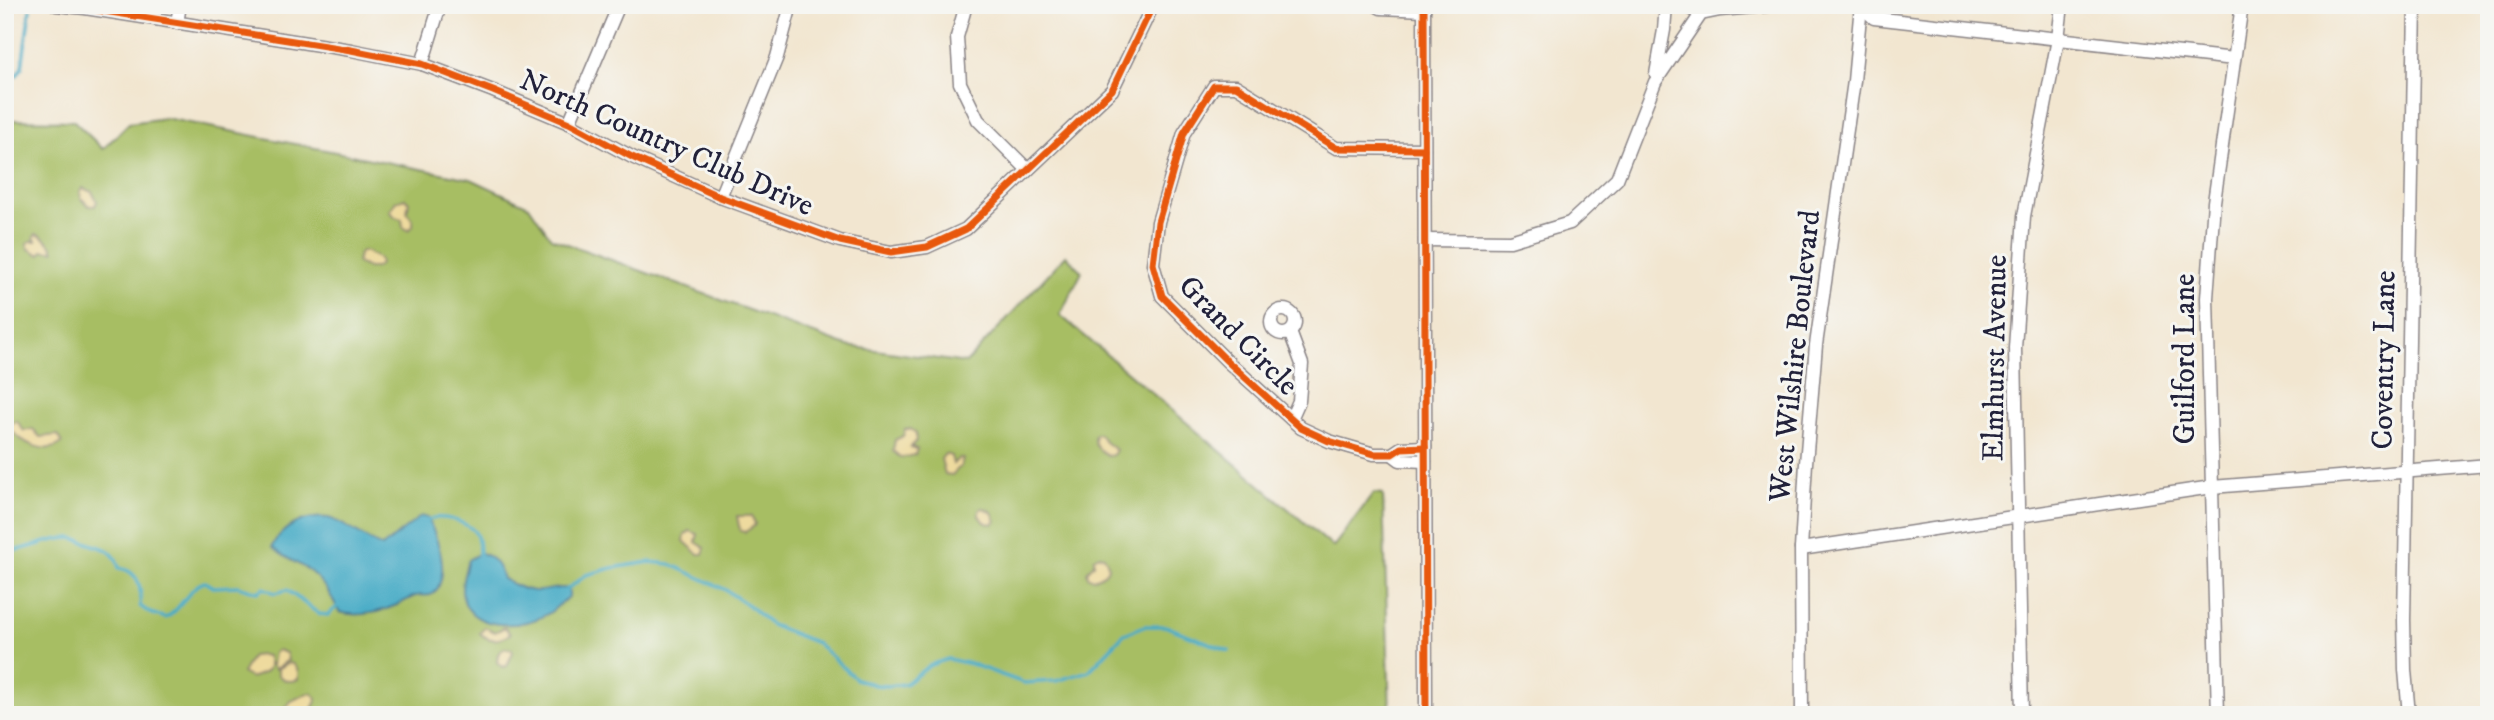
<svg xmlns="http://www.w3.org/2000/svg" width="2494" height="720" viewBox="0 0 2494 720" font-family="'IM FELL DW Pica',serif">
  <rect width="100%" height="100%" fill="#f6f6f2"/>
  <filter id="ink" filterUnits="userSpaceOnUse"><feTurbulence type="fractalNoise" baseFrequency=".0143" numOctaves="2"/><feDisplacementMap in="SourceGraphic" scale="14" xChannelSelector="R" yChannelSelector="G"/><feConvolveMatrix kernelMatrix="1 2 1 2 8 2 1 2 1" color-interpolation-filters="sRGB"/></filter>
  <filter id="wash" filterUnits="userSpaceOnUse"><feTurbulence type="fractalNoise" baseFrequency=".00686" numOctaves="4" result="noise"/><feDisplacementMap in="SourceGraphic" scale="28" xChannelSelector="R" yChannelSelector="G"/><feGaussianBlur stdDeviation="1.57" result="paint"/><feColorMatrix in="noise" values="0 0 0 0 0 0 0 0 0 0 0 0 0 0 0 0 0 1.4 0 .05"/><feComposite in="paint" operator="in"/></filter>
  <g filter="url(#wash)">
    <rect width="100%" height="100%" fill="#f2e6d0"/>
    <!-- green -->
    <polygon fill="#a7be63" stroke="#64704f" stroke-width="2" points="165,118 471,179 529,206 551,238 847,346 966,363 1066,255 1082,272 1060,315 1333,547 1374,493 1383,494 1390,715 5,715 5,120 74,121 103,149 129,123"/>
    <!-- sand -->
    <g fill="#eeda9e" stroke="#887e6c" stroke-width="2">
      <polygon points="83,188 92,192 97,201 95,206 89,206 81,198 80,191"/>
      <polygon points="405,198 409,202 407,212 413,221 413,226 408,230 403,227 402,219 395,217 390,211 396,201"/>
      <path d="M36 234C43 236 52 244 54 251H43L40 255 29 249 27 244 30 241H36L34 237Z"/>
      <polygon points="365,251 379,259 380,264 376,268 368,268 357,263 359,253"/>
      <path d="M17 421 24 431 33 429 40 437 58 435 62 443C46 456 22 443 10 429V424Z"/>
      <polygon points="905,429 911,429 916,433 916,441 911,447 917,449 915,455 901,458 893,451 895,440 903,436"/>
      <path d="M1095 434H1099L1105 442 1116 450 1113 455 1109 456C1101 451 1091 445 1095 434Z"/>
      <polygon points="945,454 951,456 953,464 959,458 963,459 961,466 952,475 945,474 941,459"/>
      <polygon points="984,508 992,512 996,521 993,524 986,523 979,516 979,509"/>
      <polygon points="737,516 751,516 755,523 754,526 745,532 740,531"/>
      <polygon points="690,531 698,534 696,542 705,548 703,554 698,554 684,541 685,535"/>
      <path d="M1099 555 1104 556C1113 569 1106 575 1093 579L1088 576 1087 571 1094 564V558Z"/>
      <path d="M485 627 495 632 505 627 510 634C499 641 489 642 480 633Z"/>
      <polygon points="504,648 512,649 513,652 507,666 502,667 497,662 498,654"/>
      <polygon points="278,650 286,653 288,660 275,669 272,665 274,653"/>
      <path d="M261 655 267 656C274 672 263 673 251 678L242 673 252 656Z"/>
      <path d="M288 663 293 664 298 671V679C290 683 285 681 278 675V668Z"/>
      <polygon points="308,693 313,694 317,699 311,711 290,714 285,709 291,701"/>
    </g>
    <!-- water -->
    <g fill="#47abc6" stroke="#346680" stroke-width="2">
      <path d="M421 516 428 518C437 538 450 570 436 591 432 598 422 594 416 596 411 597 406 601 401 603 383 612 358 618 339 612 332 596 320 578 305 568 292 560 284 558 272 547 280 527 306 515 328 518 340 520 368 541 382 547Z"/>
      <path d="M480 553C493 556 500 567 503 579 513 584 524 591 535 591 547 592 558 585 569 589V597C563 601 558 606 552 611 529 628 471 634 463 597 460 586 465 571 468 560Z"/>
    </g>
    <g fill="none" stroke-linecap="round" stroke-linejoin="round">
      <!-- stream -->
      <g stroke="#47abc6" stroke-width="3.5">
        <polyline points="5,77 17,75 22,67 30,10"/>
        <path d="M426 522C436 512 469 521 476 534 479 540 479 550 479 556"/>
        <path d="M5 545 6 551C25 552 50 537 71 538 79 539 89 544 97 546 110 550 116 555 119 568 139 571 142 589 140 606L150 613 166 618C182 609 189 586 205 582L213 587 238 586 258 592 264 588 275 593 287 590 319 614 328 615 339 605"/>
        <polyline points="565,591 586,575 612,568 650,562 670,564 724,589 748,605 771,625 817,643 856,679 875,685 888,686 905,684 930,665 948,659 971,664 1024,683 1056,681 1089,671 1124,634 1144,626 1165,626 1229,651"/>
      </g>
    </g>
  </g>
  <g filter="url(#ink)">
    <g fill="none" stroke-linecap="round" stroke-linejoin="round">
      <!-- minor casing -->
      <g stroke="#8a8486" stroke-width="15">
        <g id="minor">
          <polyline points="56,5 85,8 351,50 422,64 493,91 569,123 632,157 720,197 840,241 891,252 927,247 966,229 1112,90 1153,5"/>
          <polyline points="966,5 957,37 960,83 978,120 1027,169"/>
          <polyline points="1376,5 1381,8 1424,10"/>
          <polyline points="1424,5 1426,715"/>
          <polyline points="1684,5 1701,14"/>
          <polyline points="1860,5 1874,18 2234,59"/>
          <polyline points="177,23 180,5"/>
          <polyline points="422,64 440,5"/>
          <polyline points="1656,74 1664,30 1666,5"/>
          <polyline points="569,123 619,5"/>
          <polyline points="1424,149 1336,148 1236,86 1214,86 1184,133 1158,222 1153,264 1162,296 1227,361 1301,428 1329,441 1374,454 1392,454 1401,448 1425,447"/>
          <polyline points="720,197 777,57 791,5"/>
          <polyline points="1425,240 1510,241 1570,223 1617,179 1655,82 1701,14 1720,10 1775,5"/>
          <circle cx="1283" cy="322" r="12"/>
          <polyline points="1290,332 1302,364 1299,401 1291,419"/>
          <polyline points="1392,454 1400,460 1425,461"/>
          <polyline points="1801,549 2212,487 2489,465"/>
          <polyline points="1802,715 1801,549 1806,463 1816,345 1854,81 1861,5"/>
          <polyline points="2022,715 2015,348 2024,216 2058,39 2062,5"/>
          <polyline points="2218,715 2207,298 2214,202 2242,5"/>
          <polyline points="2409,715 2405,670 2404,620 2415,5"/>
        </g>
      </g>
      <!-- minor -->
      <use href="#minor" stroke="#fff" stroke-width="12"/>
      <!-- cycleway casing -->
      <g stroke="#f6f6f2" stroke-width="11">
        <g id="cycleway">
          <polyline points="56,5 85,8 351,50 422,64 493,91 569,123 632,157 720,197 840,241 891,252 927,247 966,229 1112,90 1153,5"/>
          <polyline points="1424,5 1426,715"/>
          <polyline points="1424,149 1336,148 1236,86 1214,86 1184,133 1158,222 1153,264 1162,296 1227,361 1301,428 1329,441 1374,454 1392,454 1401,448 1425,447"/>
        </g>
      </g>
      <!-- cycleway -->
      <use href="#cycleway" stroke="#e8590c" stroke-width="7"/>
    </g>
  </g>
  <g text-anchor="middle" stroke-width="6" stroke-linejoin="round" paint-order="stroke">
    <!-- street labels -->
    <g font-size="30" fill="#22223b" stroke="#f6f6f2">
      <text transform="translate(667 142) rotate(24)" y="10">North Country Club Drive</text>
      <text transform="translate(1239 335) rotate(45)" y="10">Grand Circle</text>
      <text transform="translate(1794 356) rotate(-84)" y="10">West Wilshire Boulevard</text>
      <text transform="translate(1994 358) rotate(-89)" y="10">Elmhurst Avenue</text>
      <text transform="translate(2184 359) rotate(-90)" y="10">Guilford Lane</text>
      <text transform="translate(2383 360) rotate(-89)" y="10">Coventry Lane</text>
    </g>
  </g>
  <!-- margin -->
  <rect width="2494" height="720" fill="none" stroke="#f6f6f2" stroke-width="28"/>
</svg>
